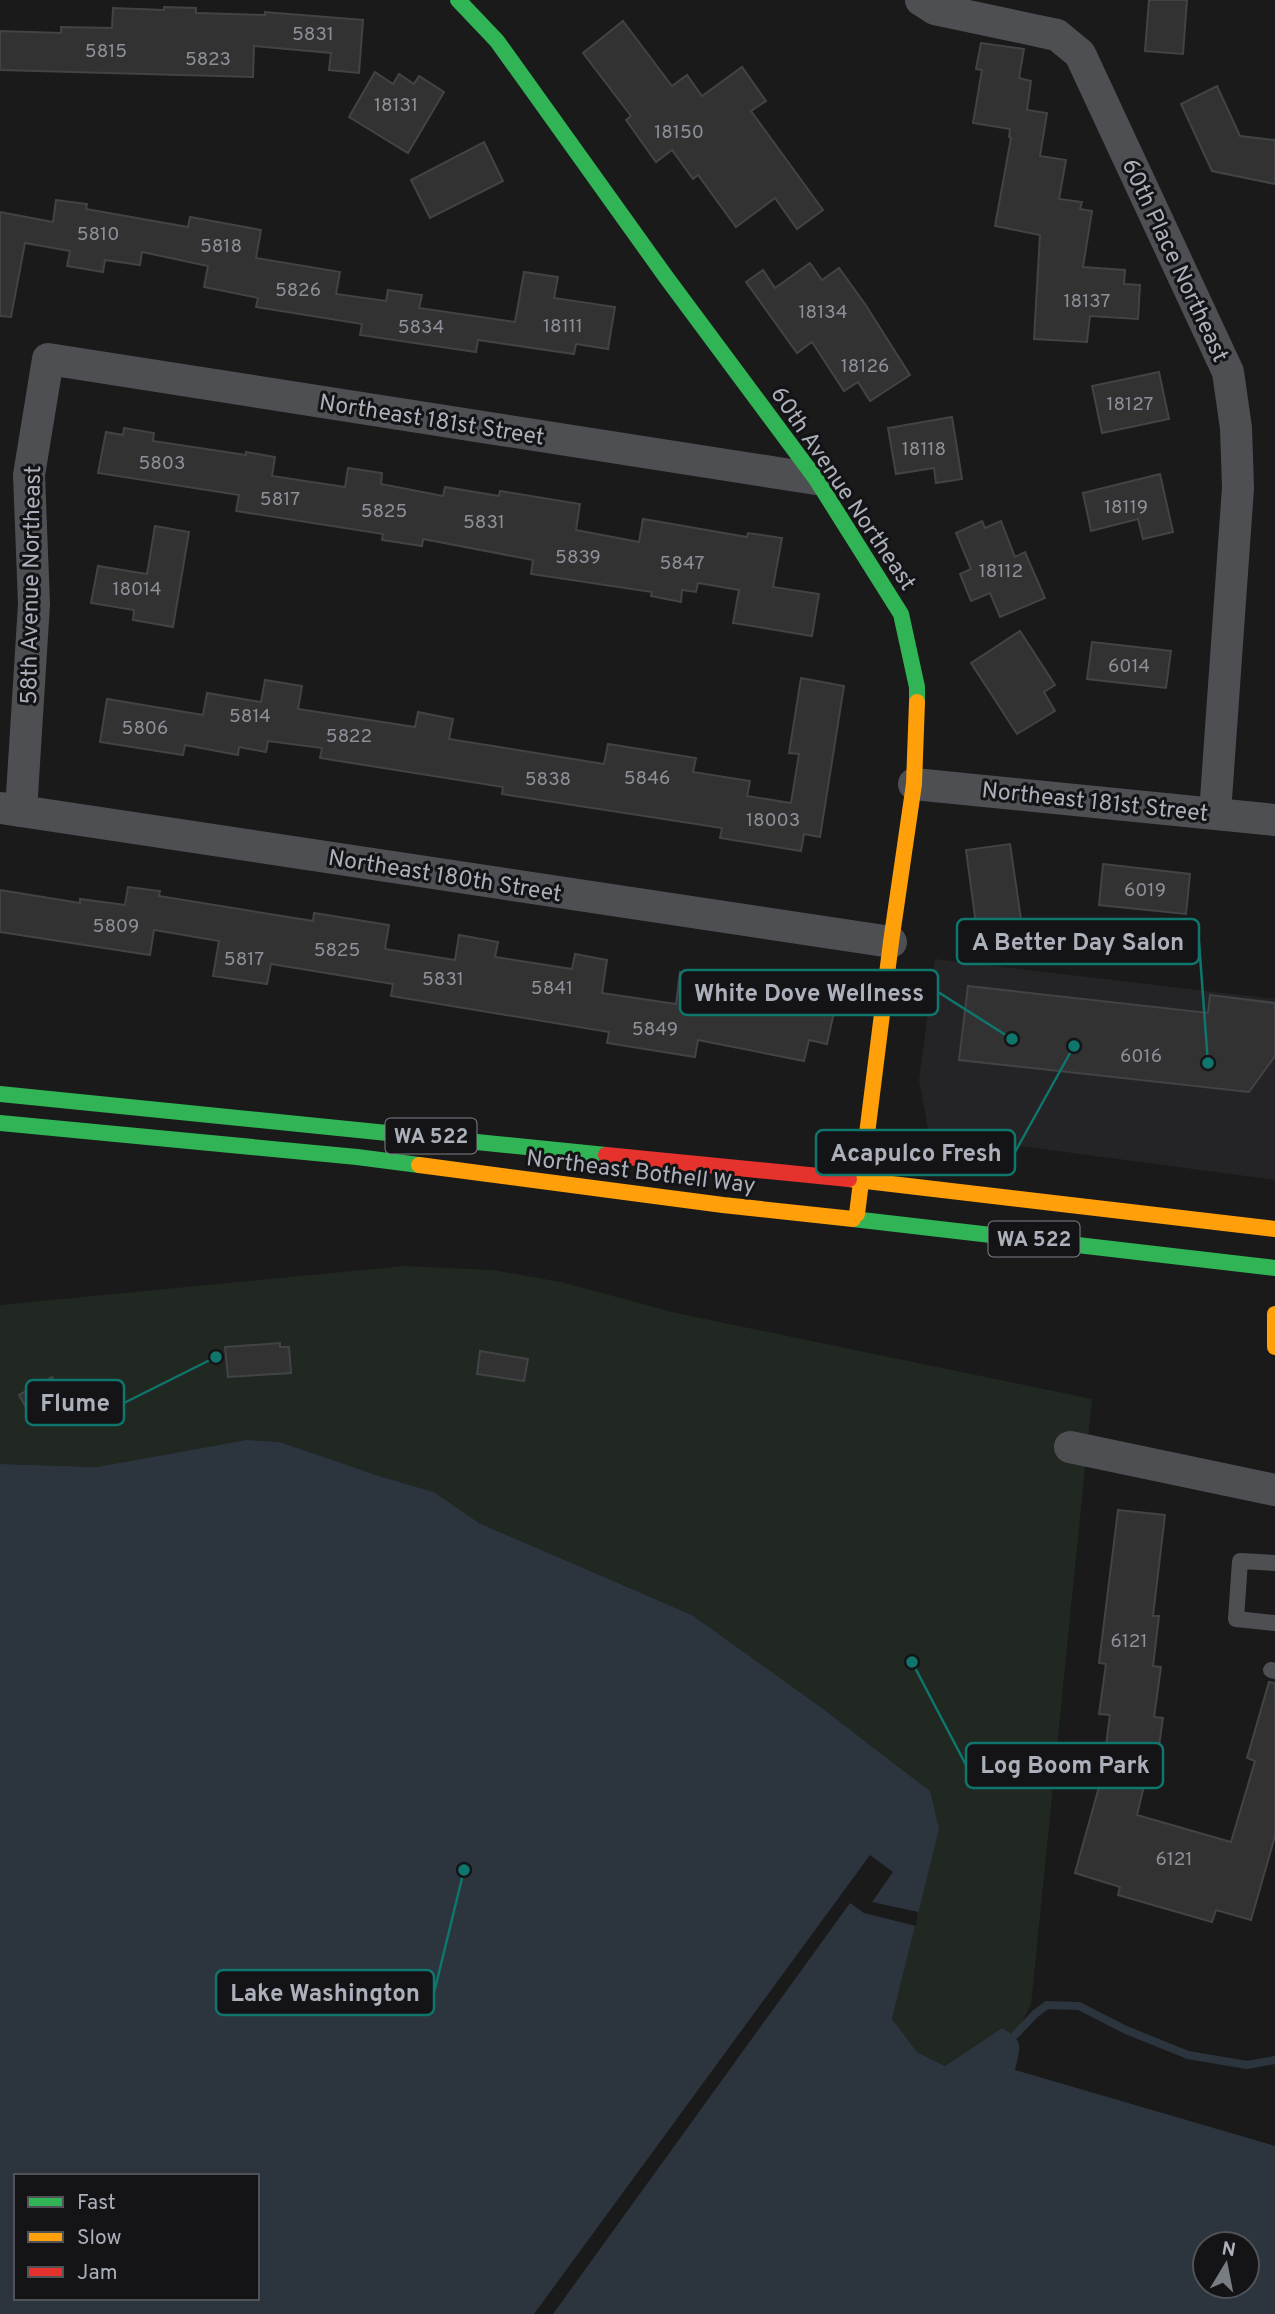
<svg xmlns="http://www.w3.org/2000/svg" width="1275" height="2314" viewBox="0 0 1275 2314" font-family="Overpass,sans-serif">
  <rect width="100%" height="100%" fill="#1a1a1a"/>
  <!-- built -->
  <polygon fill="#242426" points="935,959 1275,999 1275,1180 929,1134 919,1080"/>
  <!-- green -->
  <polygon fill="#202821" points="405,1266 493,1270 561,1282 676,1313 1092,1399 1031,2005 1015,2035 1002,2028 945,2066 917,2052 892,2019 919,1909 920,1783 822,1708 692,1615 479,1523 434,1492 382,1477 280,1442 246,1440 97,1467 0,1464 0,1305"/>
  <!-- water -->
  <path fill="#2c353d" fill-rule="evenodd" d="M246 1440 280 1442 382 1477 434 1492 479 1523 692 1615 822 1708 930 1791 939 1829 892 2019 917 2052 945 2066 1002 2028C1025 2040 1020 2048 1015 2070L1275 2146V2314H0V1464L97 1467ZM16 2176H257V2298H16ZM1205 2244H1247V2286H1205Z"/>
  <!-- pier -->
  <polygon fill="#1a1a1a" points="870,1855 893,1872 872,1902 918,1912 916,1926 864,1913 850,1903 553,2314 534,2314"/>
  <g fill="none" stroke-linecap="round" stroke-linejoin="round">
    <!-- stream -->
    <polyline stroke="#2c353d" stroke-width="8" points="1015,2035 1035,2014 1047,2005 1079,2006 1126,2030 1188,2055 1247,2065 1275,2060"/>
  </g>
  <!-- building -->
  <g fill="#323232" stroke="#424346" stroke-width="2">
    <polygon points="1149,0 1187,0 1183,54 1145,51"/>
    <polygon points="164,7 196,8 196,13 265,15 265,12 363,20 359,73 329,70 331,53 254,46 253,77 0,70 0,31 61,33 61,27 112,28 113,8 164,10"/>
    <polygon points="623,21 672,86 687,75 702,96 742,67 766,101 751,111 823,210 797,229 775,198 736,227 698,175 693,179 672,150 656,162 626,120 631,116 583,53"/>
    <polygon points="981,43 1024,49 1019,78 1031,81 1027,110 1047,113 1040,156 1066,160 1059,199 1082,202 1080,209 1092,211 1083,267 1125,270 1124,284 1140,285 1138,319 1090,316 1087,342 1034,339 1040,235 995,226 1011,138 1009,137 1010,129 973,123 982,70 976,69"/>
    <polygon points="375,72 393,84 399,74 414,84 419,76 444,92 408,153 349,117"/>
    <polygon points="1217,86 1240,136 1275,140 1275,184 1212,171 1181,104"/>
    <polygon points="484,142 503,181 430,218 411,180"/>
    <polygon points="56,200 87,204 86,209 188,227 190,217 261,230 256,258 340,272 336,294 386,301 388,290 422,295 419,308 515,322 524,272 558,277 554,298 615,307 608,349 576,344 574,354 478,340 476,352 360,335 362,324 256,307 258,298 204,287 208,266 142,252 140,265 105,260 103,272 67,266 70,251 25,243 11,317 0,316 0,212 53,222"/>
    <polygon points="810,263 822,280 839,268 865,304 910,375 870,401 858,382 844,391 812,342 797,353 746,282 763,270 775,288"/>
    <polygon points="1159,372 1169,419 1102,433 1092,386"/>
    <polygon points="952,417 962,479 936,483 934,468 896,474 888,428"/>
    <polygon points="124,428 154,433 153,441 246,455 246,452 275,457 272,476 345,487 348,468 382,473 381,484 443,496 445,487 499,496 500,491 580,504 576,530 639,542 643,519 747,537 748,533 782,538 773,587 819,594 812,636 733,623 739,590 698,583 696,592 682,590 681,602 651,596 652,592 531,574 533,560 423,539 422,546 382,540 383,534 236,511 239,495 98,473 106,432 123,435"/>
    <polygon points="1160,474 1173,532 1143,539 1138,519 1091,531 1083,493"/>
    <polygon points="982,521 985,528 1001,521 1015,557 1025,552 1045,598 1000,617 990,593 971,601 960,574 971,569 956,533"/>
    <polygon points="155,526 189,532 173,627 133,620 134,610 91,603 98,566 147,574"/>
    <polygon points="1020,631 1055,685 1044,692 1055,711 1017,734 971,663"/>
    <polygon points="1092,642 1171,651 1166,688 1087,679"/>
    <polygon points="801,678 844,686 820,837 804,834 801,851 720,838 722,828 502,794 503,787 320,758 322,748 268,741 266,752 239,747 238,755 185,745 183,755 100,742 107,699 203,715 207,693 261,702 265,680 302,686 298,709 415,727 418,712 453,719 449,739 604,764 608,744 696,758 693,772 750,781 747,796 791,803 799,754 789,753"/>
    <polygon points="1010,844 1022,926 977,932 966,850"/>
    <polygon points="1103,864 1190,874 1186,914 1099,905"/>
    <polygon points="128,887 160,891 159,896 313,921 314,913 389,925 385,949 455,960 459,935 498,942 495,957 572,969 575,954 607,960 602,993 676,1004 680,972 719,978 717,988 834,1012 827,1044 809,1040 804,1061 698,1040 695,1057 607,1043 609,1032 391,996 393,984 271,964 267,984 213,976 219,941 154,930 150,955 0,932 0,890 80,903 80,899 125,905"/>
    <polygon points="968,986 1208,1013 1210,995 1275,1003 1275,1056 1249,1092 959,1060"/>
    <polygon points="280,1343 280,1347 289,1347 291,1373 228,1377 225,1347"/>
    <polygon points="480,1351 528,1359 524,1381 477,1374"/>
    <polygon points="52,1377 65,1398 32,1418 19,1395"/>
    <polygon points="1118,1510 1165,1515 1153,1616 1159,1616 1153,1666 1161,1667 1154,1717 1163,1718 1155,1774 1147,1773 1137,1815 1231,1842 1255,1761 1247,1758 1269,1682 1275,1683 1275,1836 1251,1920 1216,1910 1212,1922 1118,1895 1120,1887 1075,1873 1102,1776 1110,1715 1099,1714 1106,1664 1099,1663"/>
  </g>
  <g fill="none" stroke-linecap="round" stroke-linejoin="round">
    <!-- lane -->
    <g stroke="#4e4f53" stroke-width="16">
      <polyline points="1275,1563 1240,1561 1236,1619 1275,1623"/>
      <polyline points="1271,1670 1275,1671"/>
    </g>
    <!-- street -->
    <g stroke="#4e4f53" stroke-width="32">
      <polyline points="921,0 935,9 1057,35 1080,54 1228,372 1236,428 1238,488 1215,813"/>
      <polyline points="914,784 1275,820"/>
      <polyline points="1,808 891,942"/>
      <polyline points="21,811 34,604 29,475 48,359 816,479"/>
      <polyline points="1070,1447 1275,1490"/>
    </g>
    <!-- fast -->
    <g stroke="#30b455" stroke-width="16">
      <polyline points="458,0 497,41 666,277 816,479 901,614 917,687 917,702"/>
      <polyline points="0,1094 606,1155"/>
      <polyline points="0,1123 357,1157 419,1165"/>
      <polyline points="853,1219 1275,1268"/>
    </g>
    <!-- slow -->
    <g stroke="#ff9f0a" stroke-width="16">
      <polyline points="419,1165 723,1205 853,1219"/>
      <polyline points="849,1179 1275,1229"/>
      <polyline points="857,1214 891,942 914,784 917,702"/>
      <polyline points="1275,1314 1275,1347"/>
    </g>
    <!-- jam -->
    <polyline stroke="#e5322d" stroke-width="16" points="606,1155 849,1179"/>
  </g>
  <g text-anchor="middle" stroke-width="6" stroke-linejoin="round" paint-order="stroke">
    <!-- number labels -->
    <g font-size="19" fill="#8d9099">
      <text x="313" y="40">5831</text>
      <text x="106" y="57">5815</text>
      <text x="208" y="65">5823</text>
      <text x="396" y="111">18131</text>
      <text x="679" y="138">18150</text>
      <text x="98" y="240">5810</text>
      <text x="221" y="252">5818</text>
      <text x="298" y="296">5826</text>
      <text x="1087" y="307">18137</text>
      <text x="823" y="318">18134</text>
      <text x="563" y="332">18111</text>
      <text x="421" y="333">5834</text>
      <text x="865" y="372">18126</text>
      <text x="1130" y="410">18127</text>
      <text x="924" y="455">18118</text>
      <text x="162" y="469">5803</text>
      <text x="280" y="505">5817</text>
      <text x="1126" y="513">18119</text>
      <text x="384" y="517">5825</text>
      <text x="484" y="528">5831</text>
      <text x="578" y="563">5839</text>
      <text x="682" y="569">5847</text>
      <text x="1001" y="577">18112</text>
      <text x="137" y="595">18014</text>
      <text x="1129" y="672">6014</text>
      <text x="250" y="722">5814</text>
      <text x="145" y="734">5806</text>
      <text x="349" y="742">5822</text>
      <text x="647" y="784">5846</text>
      <text x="548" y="785">5838</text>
      <text x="773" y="826">18003</text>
      <text x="1145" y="896">6019</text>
      <text x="116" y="932">5809</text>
      <text x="337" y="956">5825</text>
      <text x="244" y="965">5817</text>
      <text x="443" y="985">5831</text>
      <text x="552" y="994">5841</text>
      <text x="655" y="1035">5849</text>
      <text x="1141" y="1062">6016</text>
      <text x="1129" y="1647">6121</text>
      <text x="1174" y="1865">6121</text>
    </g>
    <!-- shield labels -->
    <g fill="#141416" stroke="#7e818a" stroke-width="2">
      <rect x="385.5" y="1118.5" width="91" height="35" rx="5"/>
      <rect x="988.5" y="1221.5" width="91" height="35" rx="5"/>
    </g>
    <g font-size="21" font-weight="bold" fill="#abb0bb">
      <text x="431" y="1143">WA 522</text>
      <text x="1034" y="1246">WA 522</text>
    </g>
    <!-- street labels -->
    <g font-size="23" fill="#abb0bb" stroke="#141416">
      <text transform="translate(1176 260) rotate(65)" y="8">60th Place Northeast</text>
      <text transform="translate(432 419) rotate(9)" y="8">Northeast 181st Street</text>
      <text transform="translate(844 488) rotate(56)" y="8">60th Avenue Northeast</text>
      <text transform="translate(30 585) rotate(-89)" y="8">58th Avenue Northeast</text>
      <text transform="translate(1095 801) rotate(6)" y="8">Northeast 181st Street</text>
      <text transform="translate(445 875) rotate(9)" y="8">Northeast 180th Street</text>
      <text transform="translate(641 1171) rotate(7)" y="8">Northeast Bothell Way</text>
    </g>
  </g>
  <!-- callouts -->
  <path fill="none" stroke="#0f766e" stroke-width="2.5" d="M1208 1063L1199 942M1012 1039L938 992M1074 1046L1015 1152M216 1357L124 1403M912 1662L966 1765M464 1870L434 1993"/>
  <g fill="#0f766e" stroke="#141416" stroke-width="2.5">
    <circle cx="1208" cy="1063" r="7"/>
    <circle cx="1012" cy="1039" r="7"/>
    <circle cx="1074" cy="1046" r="7"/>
    <circle cx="216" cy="1357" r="7"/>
    <circle cx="912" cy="1662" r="7"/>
    <circle cx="464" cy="1870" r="7"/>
  </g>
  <g fill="#141416" stroke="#0f766e" stroke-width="2.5">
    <rect x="957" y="919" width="242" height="45" rx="7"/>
    <rect x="680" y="970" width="258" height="45" rx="7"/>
    <rect x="816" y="1130" width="199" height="45" rx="7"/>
    <rect x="26" y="1380" width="98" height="45" rx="7"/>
    <rect x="966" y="1743" width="197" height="45" rx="7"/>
    <rect x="216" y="1970" width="218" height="45" rx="7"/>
  </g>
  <g font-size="24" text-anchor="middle" font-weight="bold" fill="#abb0bb">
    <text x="1078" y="950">A Better Day Salon</text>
    <text x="809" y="1001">White Dove Wellness</text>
    <text x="916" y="1161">Acapulco Fresh</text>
    <text x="75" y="1411">Flume</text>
    <text x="1065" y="1773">Log Boom Park</text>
    <text x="325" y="2001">Lake Washington</text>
  </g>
  <!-- legend -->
  <rect x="14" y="2174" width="245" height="126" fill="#141416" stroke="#505258" stroke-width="2"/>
  <rect x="28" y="2197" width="35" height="10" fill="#30b455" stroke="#505258" stroke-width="2"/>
  <text x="77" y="2209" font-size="21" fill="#abb0bb">Fast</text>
  <rect x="28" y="2232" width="35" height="10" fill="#ff9f0a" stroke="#505258" stroke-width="2"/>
  <text x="77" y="2244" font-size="21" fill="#abb0bb">Slow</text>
  <rect x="28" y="2267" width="35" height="10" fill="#e5322d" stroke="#505258" stroke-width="2"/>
  <text x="77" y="2279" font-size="21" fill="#abb0bb">Jam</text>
  <!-- north arrow -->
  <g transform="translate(1226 2265) rotate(10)"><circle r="33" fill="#141416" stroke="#505258" stroke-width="2"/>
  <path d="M0-5L12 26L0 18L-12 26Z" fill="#787c83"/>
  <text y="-10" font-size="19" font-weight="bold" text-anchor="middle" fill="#abb0bb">N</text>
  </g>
</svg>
